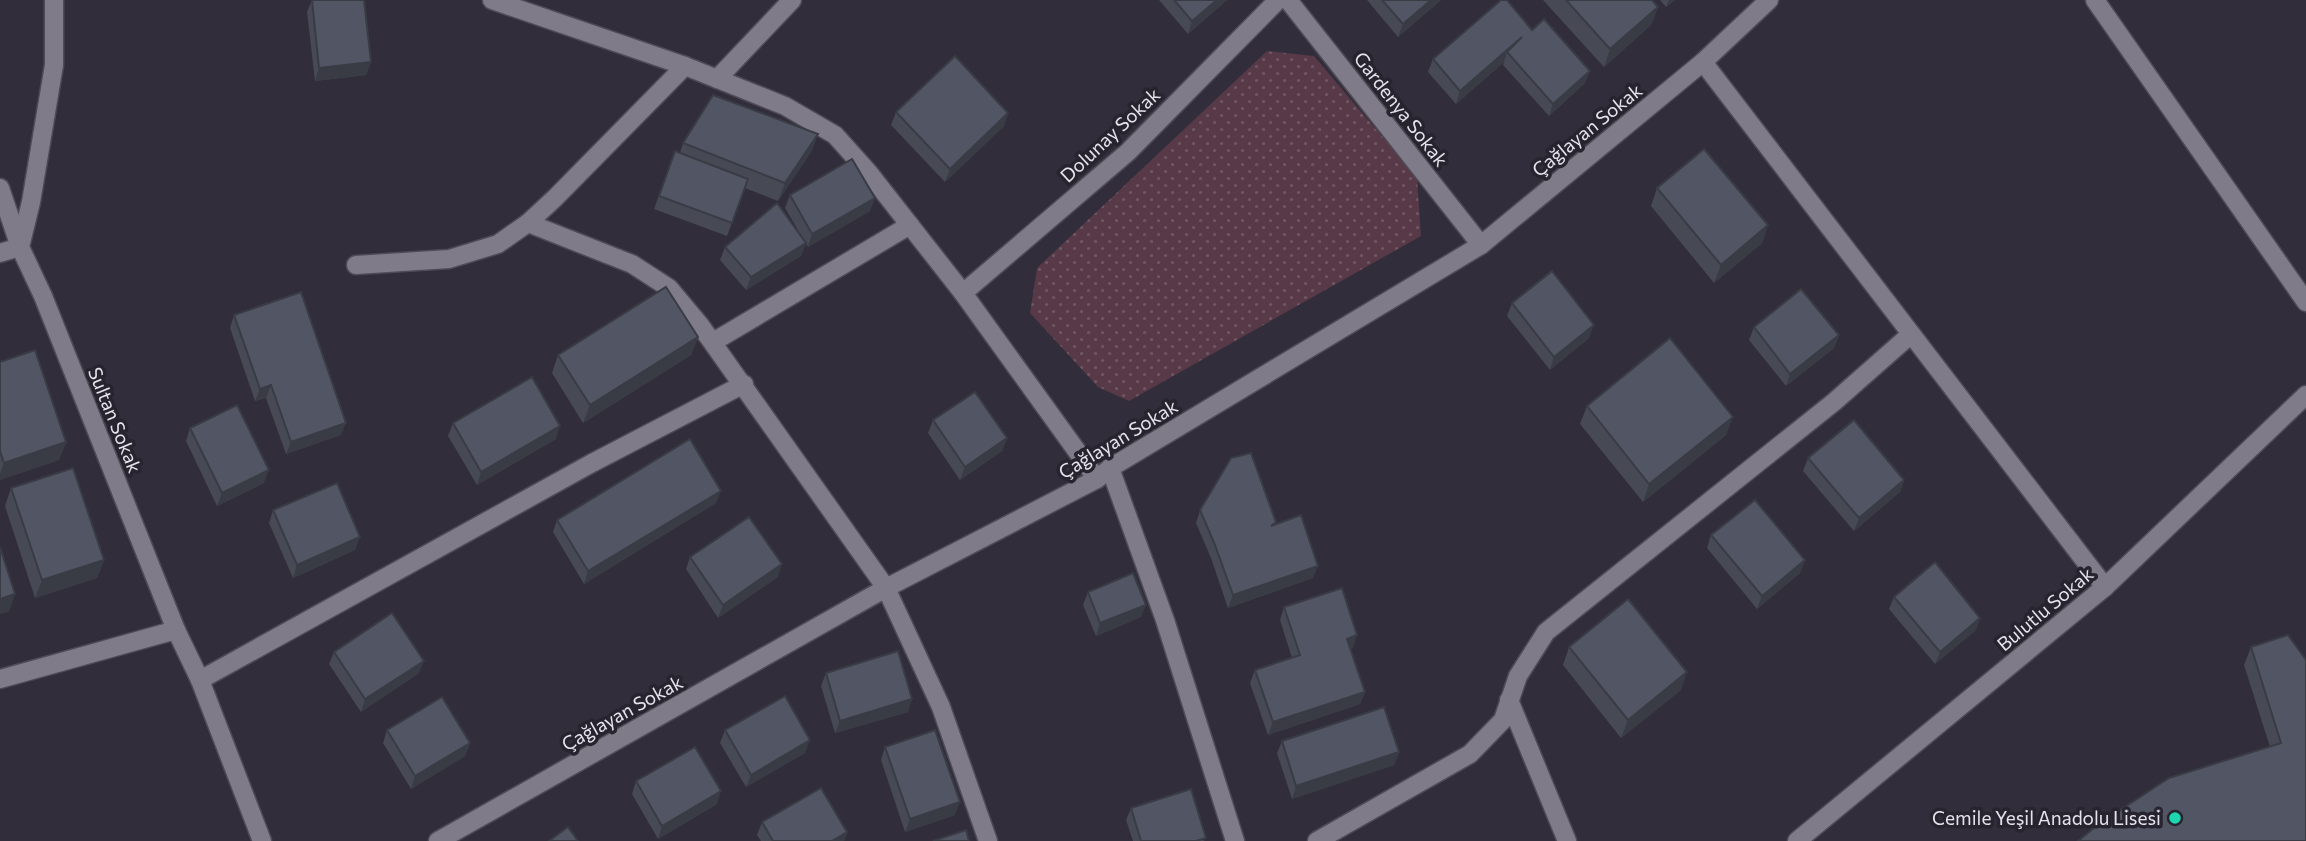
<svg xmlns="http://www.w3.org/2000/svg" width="2306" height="841" viewBox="0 0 2306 841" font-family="Commissioner,sans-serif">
  <defs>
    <pattern id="grass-dots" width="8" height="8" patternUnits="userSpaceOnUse" patternTransform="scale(1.75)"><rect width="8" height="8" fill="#573948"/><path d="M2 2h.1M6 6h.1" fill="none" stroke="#6f5663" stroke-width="1.8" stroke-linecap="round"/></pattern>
  </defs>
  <rect width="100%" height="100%" fill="#312d3a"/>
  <!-- grass -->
  <polygon fill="url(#grass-dots)" points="1267,51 1314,56 1417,178 1421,236 1129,401 1098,387 1030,313 1037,268"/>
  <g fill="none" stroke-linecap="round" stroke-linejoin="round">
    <!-- minor casing -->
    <g stroke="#4e4b56" stroke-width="21">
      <g id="minor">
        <polyline points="54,0 54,65 31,202 20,247 43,296 176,630 200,680 262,841"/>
        <polyline points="492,0 685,66 785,106 835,135 869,173 963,293 1097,479"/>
        <polyline points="1288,0 1481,245"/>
        <polyline points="2095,0 2306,302"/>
        <polyline points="1703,62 2105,587"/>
        <polyline points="717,79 792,0"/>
        <polyline points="528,223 632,264 669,288 700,325 886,588 941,707 988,841"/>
        <polyline points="0,253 20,247"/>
        <polyline points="356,265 449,259 498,244 528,223 555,198 685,66"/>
        <polyline points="963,293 1128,152 1278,0"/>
        <polyline points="713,342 910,225"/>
        <polyline points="1110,468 1165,620 1235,841"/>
        <polyline points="0,679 176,630"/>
        <polyline points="200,680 592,463 744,384"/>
        <polyline points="1509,700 1567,841"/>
        <polyline points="438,841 886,588 1097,479 1110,468 1481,245 1703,62 1769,0"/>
        <polyline points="1317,841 1470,754 1503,720 1518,676 1546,632 1834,402 1910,335"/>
        <polyline points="1797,841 2105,587 2306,395"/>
      </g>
    </g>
    <!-- tertiary casing -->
    <g stroke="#4e4b56" stroke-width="21">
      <polyline id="tertiary" points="0,188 20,247"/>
    </g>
    <!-- minor -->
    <use href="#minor" stroke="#7f7b89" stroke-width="18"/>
    <!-- tertiary -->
    <use href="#tertiary" stroke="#7f7b89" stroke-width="18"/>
  </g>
  <!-- wall -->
  <g fill="#474955">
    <polygon points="312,0 371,62 366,75 315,81 307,12"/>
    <polygon points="1159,0 1227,0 1188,34"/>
    <polygon points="1367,0 1441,0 1398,37"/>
    <polygon points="1543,0 1652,0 1658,7 1651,25 1604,67"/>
    <polygon points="1660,0 1675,0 1666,7"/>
    <polygon points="1532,30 1585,83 1549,116 1503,65 1504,62 1456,104 1428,72 1433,59"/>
    <polygon points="896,112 1008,113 1004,126 945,182 891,125"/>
    <polygon points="818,134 811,152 778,201 745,188 727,236 654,209 675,151 680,153 683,143"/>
    <polygon points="1657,188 1768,225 1762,243 1714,283 1651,206"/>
    <polygon points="790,195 870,211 808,247 806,243 801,256 746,290 720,260 725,247 805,242 785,208"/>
    <polygon points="1512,303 1589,338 1550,370 1507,316"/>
    <polygon points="234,315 341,435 286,454 266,398 255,401 230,328"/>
    <polygon points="1754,327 1839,335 1834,348 1786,386 1749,340"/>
    <polygon points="698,337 691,355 583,423 552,373 558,355"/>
    <polygon points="0,362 66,442 59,460 0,480"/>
    <polygon points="1587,406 1726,435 1643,502 1580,424"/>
    <polygon points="933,420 1007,438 1002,451 960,480 928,433"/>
    <polygon points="453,423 556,439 477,485 448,436"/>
    <polygon points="190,428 264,483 217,506 186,441"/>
    <polygon points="1808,458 1904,480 1900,492 1854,531 1803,471"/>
    <polygon points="11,488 104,560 97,578 35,598 5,506"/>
    <polygon points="716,503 584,584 553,532 557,520"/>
    <polygon points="273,510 355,550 293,578 269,523"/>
    <polygon points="1200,510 1276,522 1275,524 1313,578 1228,608 1211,558 1196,523"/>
    <polygon points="1711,535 1805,560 1800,573 1757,609 1707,548"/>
    <polygon points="690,557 778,577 718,618 686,569"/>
    <polygon points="1088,592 1141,617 1096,636 1083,605"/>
    <polygon points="1894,597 1980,618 1976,630 1935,664 1889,609"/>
    <polygon points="1284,607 1353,648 1350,649 1365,692 1360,704 1268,735 1250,683 1255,670 1292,658 1280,620"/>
    <polygon points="1569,647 1681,690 1621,738 1563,665"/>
    <polygon points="2251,647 2306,660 2306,841 2270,747 2244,665"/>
    <polygon points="334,652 419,673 361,712 329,664"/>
    <polygon points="826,673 908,712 835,733 821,686"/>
    <polygon points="387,730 470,743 465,756 411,789 383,743"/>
    <polygon points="725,730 805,753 746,787 720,743"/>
    <polygon points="1282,741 1399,752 1394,765 1292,799 1277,753"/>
    <polygon points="885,747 955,815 905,832 881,760"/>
    <polygon points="636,781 717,804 658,839 632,794"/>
    <polygon points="1131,808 1205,841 1133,841 1126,820"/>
    <polygon points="762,822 847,832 844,841 761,841 757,835"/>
  </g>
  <!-- shaded-wall -->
  <g fill="#393c45">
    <polygon points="1217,0 1227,0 1188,34 1192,21"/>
    <polygon points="1431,0 1441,0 1398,37 1403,24"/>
    <polygon points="1669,0 1675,0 1666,7"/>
    <polygon points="1658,7 1651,25 1604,67 1610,49"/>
    <polygon points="1522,37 1507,52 1504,62 1456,104 1460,91"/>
    <polygon points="371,62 366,75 315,81 319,68"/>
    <polygon points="1590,71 1585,83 1549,116 1553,104"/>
    <polygon points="1008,113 1004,126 945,182 950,169"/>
    <polygon points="818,134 811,152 778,201 785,183"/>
    <polygon points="875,198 870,211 808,247 812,234"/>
    <polygon points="1768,225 1762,243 1714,283 1721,265"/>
    <polygon points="806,243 801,256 746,290 751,277"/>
    <polygon points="1594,325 1589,338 1550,370 1554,357"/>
    <polygon points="1839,335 1834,348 1786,386 1790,374"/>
    <polygon points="698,337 691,355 583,423 590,405"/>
    <polygon points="271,385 266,398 255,401 260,389"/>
    <polygon points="1733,417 1726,435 1643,502 1649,484"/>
    <polygon points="346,423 341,435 286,454 291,442"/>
    <polygon points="560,426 556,439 477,485 481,472"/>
    <polygon points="1007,438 1002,451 960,480 965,467"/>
    <polygon points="66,442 59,460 0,480 0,474 4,463"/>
    <polygon points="269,470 264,483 217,506 222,493"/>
    <polygon points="1904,480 1900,492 1854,531 1859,518"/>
    <polygon points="721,491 716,503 584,584 588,571"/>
    <polygon points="360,537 355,550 293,578 297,565"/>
    <polygon points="104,560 97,578 35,598 42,580"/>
    <polygon points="1805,560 1800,573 1757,609 1762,596"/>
    <polygon points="782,564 778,577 718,618 723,605"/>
    <polygon points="1318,566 1313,578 1228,608 1233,595"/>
    <polygon points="15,594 9,612 0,614 0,599"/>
    <polygon points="1146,605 1141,617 1096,636 1100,623"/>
    <polygon points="1980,618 1976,630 1935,664 1940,652"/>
    <polygon points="1357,635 1353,648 1342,652 1347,639"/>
    <polygon points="424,661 419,673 361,712 365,699"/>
    <polygon points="1687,672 1681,690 1621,738 1628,720"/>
    <polygon points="1365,692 1360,704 1268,735 1273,722"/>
    <polygon points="912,699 908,712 835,733 840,721"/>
    <polygon points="810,740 805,753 746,787 751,775"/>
    <polygon points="470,743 465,756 411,789 415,776"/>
    <polygon points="1399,752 1394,765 1292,799 1296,786"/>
    <polygon points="721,791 717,804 658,839 662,826"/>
    <polygon points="960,802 955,815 905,832 910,819"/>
    <polygon points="847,832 844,841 832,841"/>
  </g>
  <!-- building -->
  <g fill="#525563" stroke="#393c45" stroke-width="2">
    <polygon points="312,0 364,0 371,62 319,68"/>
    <polygon points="1174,0 1217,0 1192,21"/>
    <polygon points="1382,0 1431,0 1403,24"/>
    <polygon points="1501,0 1507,0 1532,30 1544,19 1590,71 1553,104 1507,52 1522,37 1460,91 1433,59"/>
    <polygon points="1566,0 1652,0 1658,7 1610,49"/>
    <polygon points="955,56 1008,113 950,169 896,112"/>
    <polygon points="713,95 818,134 785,183 683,143"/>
    <polygon points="1704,149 1768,225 1721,265 1657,188"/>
    <polygon points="675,151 748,179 732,223 659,196"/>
    <polygon points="852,159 875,198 812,234 790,195"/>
    <polygon points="777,203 806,243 751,277 725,247"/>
    <polygon points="1552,271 1594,325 1554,357 1512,303"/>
    <polygon points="666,287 698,337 590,405 558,355"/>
    <polygon points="1801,289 1839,335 1790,374 1754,327"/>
    <polygon points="301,292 346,423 291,442 271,385 260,389 234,315"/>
    <polygon points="1670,338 1733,417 1649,484 1587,406"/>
    <polygon points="35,350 66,442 4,463 0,451 0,362"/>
    <polygon points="532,377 560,426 481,472 453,423"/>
    <polygon points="975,392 1007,438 965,467 933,420"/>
    <polygon points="237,405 269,470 222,493 190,428"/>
    <polygon points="1854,420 1904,480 1859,518 1808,458"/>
    <polygon points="690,439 721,491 588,571 557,520"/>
    <polygon points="1251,453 1276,522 1271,526 1301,515 1318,566 1233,595 1215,545 1200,510 1231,458"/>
    <polygon points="73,468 104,560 42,580 11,488"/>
    <polygon points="337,483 360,537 297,565 273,510"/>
    <polygon points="1755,500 1805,560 1762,596 1711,535"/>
    <polygon points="749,517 782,564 723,605 690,557"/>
    <polygon points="0,547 15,594 0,599"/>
    <polygon points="1935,562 1980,618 1940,652 1894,597"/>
    <polygon points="1133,573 1146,605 1100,623 1088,592"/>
    <polygon points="1342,588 1357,635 1347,639 1365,692 1273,722 1255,670 1300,655 1284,607"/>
    <polygon points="1628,599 1687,672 1628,720 1569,647"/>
    <polygon points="392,613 424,661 365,699 334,652"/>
    <polygon points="2288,635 2306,660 2306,841 2078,841 2099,824 2169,778 2281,743 2251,647"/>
    <polygon points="898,651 912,699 840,721 826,673"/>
    <polygon points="785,696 810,740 751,775 725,730"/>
    <polygon points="442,697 470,743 415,776 387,730"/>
    <polygon points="1384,707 1399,752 1296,786 1282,741"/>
    <polygon points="935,730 960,802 910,819 885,747"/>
    <polygon points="695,747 721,791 662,826 636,781"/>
    <polygon points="821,788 847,832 832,841 773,841 762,822"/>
    <polygon points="1191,789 1206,838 1196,841 1141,841 1131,808"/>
    <polygon points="568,827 578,841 549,841"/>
    <polygon points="966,830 969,841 933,841"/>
  </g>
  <!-- markers -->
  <circle fill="#1ed5b0" stroke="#272430" stroke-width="2.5" cx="2175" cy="818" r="7"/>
  <g text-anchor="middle" stroke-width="7" stroke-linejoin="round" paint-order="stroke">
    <!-- street labels -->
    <g font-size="19" fill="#e5e3eb" stroke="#272430">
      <text transform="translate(1401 109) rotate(52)" y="7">Gardenya Sokak</text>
      <text transform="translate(1587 130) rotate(-39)" y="7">Çağlayan Sokak</text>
      <text transform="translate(1110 135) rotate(-43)" y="7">Dolunay Sokak</text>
      <text transform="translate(115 420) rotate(68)" y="7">Sultan Sokak</text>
      <text transform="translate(1118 439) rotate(-31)" y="7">Çağlayan Sokak</text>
      <text transform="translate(2045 609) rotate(-40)" y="7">Bulutlu Sokak</text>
      <text transform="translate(622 713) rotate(-29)" y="7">Çağlayan Sokak</text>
    </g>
    <!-- poi labels -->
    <g font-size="19" fill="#e5e3eb" stroke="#272430" text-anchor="end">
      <text x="2161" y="825">Cemile Yeşil Anadolu Lisesi</text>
    </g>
  </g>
</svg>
